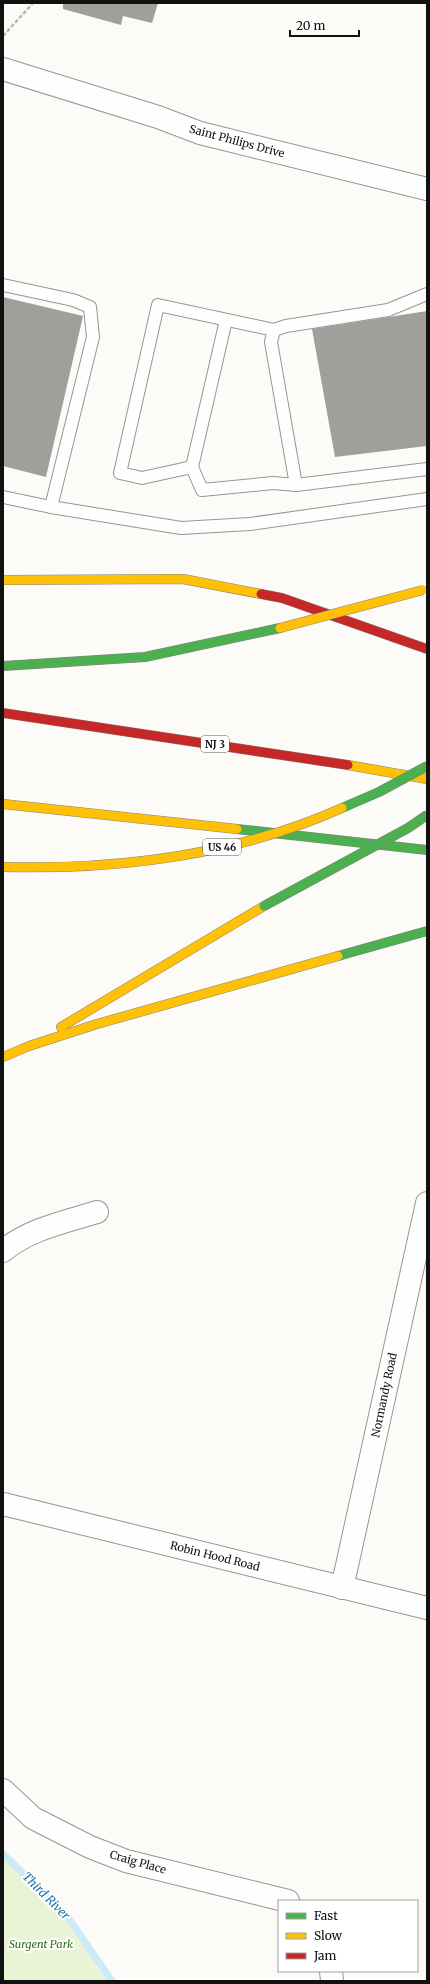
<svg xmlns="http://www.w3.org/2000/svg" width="430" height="1984" viewBox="0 0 430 1984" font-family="Merriweather,serif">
  <rect width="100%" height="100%" fill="#fdfbf7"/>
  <!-- green -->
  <polygon fill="#e9f3d6" points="3,1854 65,1913 112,1981 3,1981"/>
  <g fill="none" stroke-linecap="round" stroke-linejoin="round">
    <!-- stream -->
    <polyline stroke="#cbebf9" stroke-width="7" points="3,1854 65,1913 112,1981"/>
  </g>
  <!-- building -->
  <g fill="#a19f9c">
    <polygon points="63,3 158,3 152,23 123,16 121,25 63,9"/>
    <polygon points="3,297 83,316 46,477 3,466"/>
    <polygon points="427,311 427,446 335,457 312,329"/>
  </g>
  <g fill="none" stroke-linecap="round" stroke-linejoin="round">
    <!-- lane casing -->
    <g stroke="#979695" stroke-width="14">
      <g id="lane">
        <polyline points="3,285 73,300 90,307 93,337 51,507 3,497"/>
        <polyline points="274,330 158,305 120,473 142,478 192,467 202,490 273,483 296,485 427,469"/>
        <polyline points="192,467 226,320"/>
        <polyline points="296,485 271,342 274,330 286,326 388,310 427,294"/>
        <polyline points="51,507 181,528 250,524 427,499"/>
      </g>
    </g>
    <!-- street casing -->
    <g stroke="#979695" stroke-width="24">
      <g id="street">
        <polyline points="3,69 158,117 200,133 427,189"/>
        <path d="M3 1251C29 1229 65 1222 97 1212"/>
        <polyline points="3,1504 427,1608"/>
        <polyline points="342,1588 427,1203"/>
        <polyline points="3,1790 33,1818 90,1847 126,1861 288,1901"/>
        <polyline points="331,1971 332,1981"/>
      </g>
    </g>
    <!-- fast casing -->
    <g stroke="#858482" stroke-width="10">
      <g id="fast">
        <polyline points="3,666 145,657 280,628"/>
        <polyline points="237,829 427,850"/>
        <polyline points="338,956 427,931"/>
      </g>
    </g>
    <!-- slow casing -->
    <g stroke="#858482" stroke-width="10">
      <g id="slow">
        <polyline points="3,580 183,579 261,594"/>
        <polyline points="348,765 427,779"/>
        <polyline points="3,804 237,829"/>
        <polyline points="61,1027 264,906"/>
        <polyline points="3,1057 29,1046 97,1024 338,956"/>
      </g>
    </g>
    <!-- jam casing -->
    <g stroke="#858482" stroke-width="10">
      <g id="jam">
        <polyline points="261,594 282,598 427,649"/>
        <polyline points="3,713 348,765"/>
      </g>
    </g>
    <!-- path -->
    <polyline stroke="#b9b9b8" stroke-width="2.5" stroke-dasharray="4 2" stroke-linecap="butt" points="3,36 33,3"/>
    <!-- lane -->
    <use href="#lane" stroke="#fffefe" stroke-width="12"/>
    <!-- street -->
    <use href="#street" stroke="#fffefe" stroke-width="22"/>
    <!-- fast -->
    <use href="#fast" stroke="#4caf50" stroke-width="9"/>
    <!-- slow -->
    <use href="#slow" stroke="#ffc107" stroke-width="9"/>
    <!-- jam -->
    <use href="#jam" stroke="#c62828" stroke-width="9"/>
    <!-- fast-bridge casing -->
    <g stroke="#858482" stroke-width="10" stroke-linecap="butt">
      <g id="fast-bridge">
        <polyline points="342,808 379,792 427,766"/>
        <polyline points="264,906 408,828 427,815"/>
      </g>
    </g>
    <!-- slow-bridge casing -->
    <g stroke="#858482" stroke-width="10" stroke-linecap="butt">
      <g id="slow-bridge">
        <polyline points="280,628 423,590"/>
        <path d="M3 867C119 870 235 856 342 808"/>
      </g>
    </g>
    <!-- fast-bridge -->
    <use href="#fast-bridge" stroke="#4caf50" stroke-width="9"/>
    <!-- slow-bridge -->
    <use href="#slow-bridge" stroke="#ffc107" stroke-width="9"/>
  </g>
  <g text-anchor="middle" stroke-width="4" stroke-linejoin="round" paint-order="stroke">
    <!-- shield labels -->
    <g fill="#fff" stroke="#585858" stroke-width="1">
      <rect x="201" y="736" width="28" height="16" rx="3"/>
      <rect x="203" y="839" width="38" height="16" rx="3"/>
    </g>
    <g font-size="10" font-weight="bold" fill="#111">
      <text x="215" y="748">NJ 3</text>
      <text x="222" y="851">US 46</text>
    </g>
    <!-- street labels -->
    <g font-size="11" fill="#111" stroke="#fff">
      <text transform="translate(237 141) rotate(15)" y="4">Saint Philips Drive</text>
      <text transform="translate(384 1395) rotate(-78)" y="4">Normandy Road</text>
      <text transform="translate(215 1556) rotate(14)" y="4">Robin Hood Road</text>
      <text transform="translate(138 1862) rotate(16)" y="4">Craig Place</text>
    </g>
    <!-- park labels -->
    <g font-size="11" font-style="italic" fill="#316f1b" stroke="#fff">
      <text x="41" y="1948">Surgent Park</text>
    </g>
    <!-- water labels -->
    <g font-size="12" font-style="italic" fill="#1071ad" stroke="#fff">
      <text transform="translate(46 1896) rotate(45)" y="4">Third River</text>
    </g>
  </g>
  <!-- border -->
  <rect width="430" height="1984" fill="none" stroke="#111111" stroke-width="8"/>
  <!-- legend -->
  <rect x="278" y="1900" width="140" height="72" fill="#ffffff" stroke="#a0a0a0"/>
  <rect x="286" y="1913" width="20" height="6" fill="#4caf50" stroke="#a0a0a0"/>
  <text x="314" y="1920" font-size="12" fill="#111111">Fast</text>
  <rect x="286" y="1933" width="20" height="6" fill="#ffc107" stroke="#a0a0a0"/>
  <text x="314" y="1940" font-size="12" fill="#111111">Slow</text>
  <rect x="286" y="1953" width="20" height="6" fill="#c62828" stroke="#a0a0a0"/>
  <text x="314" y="1960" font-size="12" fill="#111111">Jam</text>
  <!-- scale -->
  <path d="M290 30v6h69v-6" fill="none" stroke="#111111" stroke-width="2"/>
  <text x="296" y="30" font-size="12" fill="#111111" stroke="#ffffff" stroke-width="3" paint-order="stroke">20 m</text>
</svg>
